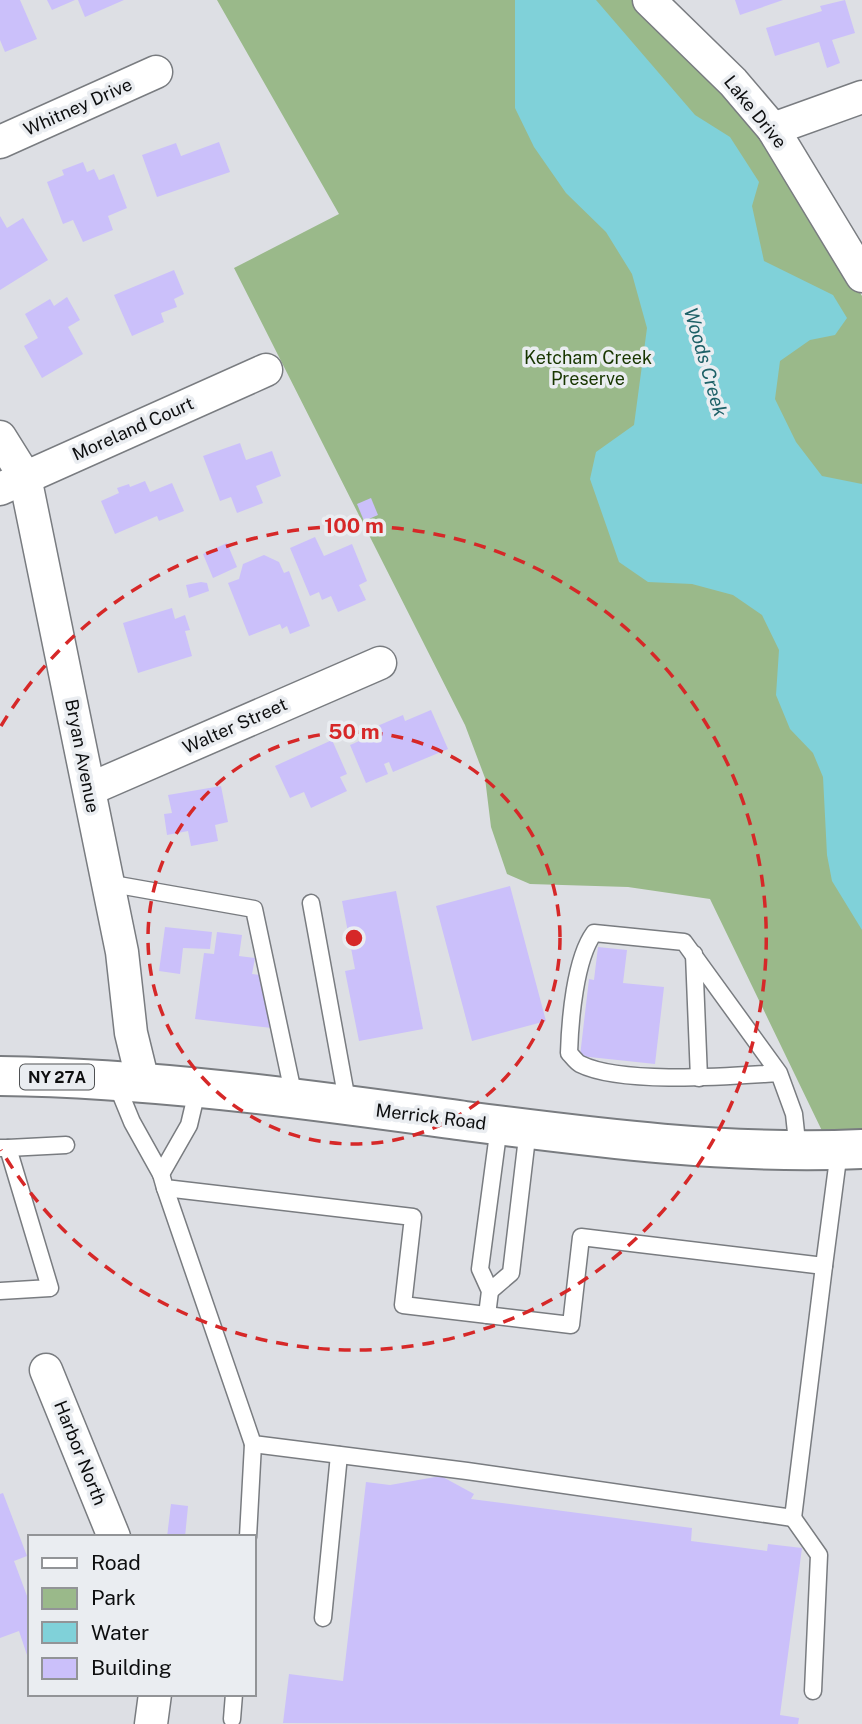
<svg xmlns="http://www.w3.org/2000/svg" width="862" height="1724" viewBox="0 0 862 1724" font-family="'Public Sans',sans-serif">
  <rect width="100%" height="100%" fill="#dddfe4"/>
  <!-- green -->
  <polygon fill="#9ab98a" points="217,0 637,0 672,35 780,163 862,296 862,1131 825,1137 710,899 628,887 530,884 507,874 491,827 485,778 465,725 234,268 339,214"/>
  <!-- water -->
  <polygon fill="#80d1d9" points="515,0 596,0 695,115 730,137 759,182 752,206 764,261 833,295 847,318 835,335 810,340 780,361 775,399 796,442 822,476 862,484 862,930 832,881 827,855 823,777 813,753 790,729 776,695 779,650 762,615 733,595 692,584 648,582 619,562 590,479 596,452 634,425 647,328 632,274 606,232 566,193 534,147 515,108"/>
  <!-- building -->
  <g fill="#cbc0fa">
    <polygon points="0,0 20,0 37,39 5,52 0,40"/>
    <polygon points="47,0 75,0 52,10"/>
    <polygon points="78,0 124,0 85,17"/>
    <polygon points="735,0 783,0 740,15"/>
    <polygon points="845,0 855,33 832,40 840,63 827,68 819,42 775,56 766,28 822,11 820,6"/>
    <polygon points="219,142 230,172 157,197 142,155 176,143 181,156"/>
    <polygon points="83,162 87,172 94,169 99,180 114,174 127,208 108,216 113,230 83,242 73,220 63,224 47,182 64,175 62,170"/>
    <polygon points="0,216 7,228 23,218 48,260 0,290"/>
    <polygon points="174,270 184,294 174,299 177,307 161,313 164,322 132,336 114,295"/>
    <polygon points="67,297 80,320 68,327 83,354 42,378 24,346 38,338 25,314 50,299 54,306"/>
    <polygon points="240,443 246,460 272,451 281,476 256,486 263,503 237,513 231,497 220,501 203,456"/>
    <polygon points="145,481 150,492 172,483 184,511 159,521 157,516 115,534 101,501 119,493 117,488 129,484 130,487"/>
    <polygon points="371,498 378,515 364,521 357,504"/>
    <polygon points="315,537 324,556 352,544 367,581 359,585 366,600 338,612 331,596 322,600 319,592 310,596 290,548"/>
    <polygon points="227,543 237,567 213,578 203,554"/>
    <polygon points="264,555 279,562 284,573 289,571 310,626 290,634 287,626 282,629 280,624 249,636 228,583 239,579 243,564"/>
    <polygon points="201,582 207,583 209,591 189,598 186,585"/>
    <polygon points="172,608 175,619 185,615 190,630 185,631 192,656 138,673 123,623"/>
    <polygon points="431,710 448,749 393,772 389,762 384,764 388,774 366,783 350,745 373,735 376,743 381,741 375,727 403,715 405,721"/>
    <polygon points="332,740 347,774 340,777 347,791 311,808 304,792 290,798 275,766"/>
    <polygon points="221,786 228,822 215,825 218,841 191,846 188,831 167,835 164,814 172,813 168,795"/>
    <polygon points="510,886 546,1021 472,1041 436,906"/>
    <polygon points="396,891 423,1029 359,1041 345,971 355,969 342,901"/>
    <polygon points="165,927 212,932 210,949 183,948 180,974 159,971"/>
    <polygon points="217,932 242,935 239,956 255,958 252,974 260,975 260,980 278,983 272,1028 195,1019 204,953 214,954"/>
    <polygon points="598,947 627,950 623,983 664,987 655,1064 580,1056 589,979 594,980"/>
    <polygon points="441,1476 474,1494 471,1499 692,1528 691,1541 767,1551 768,1544 802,1548 780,1715 799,1718 798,1724 283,1723 289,1674 343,1681 366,1482 390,1485"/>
    <polygon points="3,1493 27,1556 14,1561 30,1604 29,1661 19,1631 0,1638 0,1494"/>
    <polygon points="171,1504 188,1506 185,1537 167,1537"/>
  </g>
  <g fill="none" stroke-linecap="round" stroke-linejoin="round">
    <!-- lane casing -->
    <g stroke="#797c80" stroke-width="19">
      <g id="lane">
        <polyline points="107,883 254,909 294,1097"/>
        <polyline points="311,903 348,1106"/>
        <polyline points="694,954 699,1078"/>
        <path d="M779 1073C731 1076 622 1085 580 1064 576 1062 572 1056 569 1053 570 1020 575 959 594 933L684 942 779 1073 794 1114 798 1151"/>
        <polyline points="116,1083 132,1122 161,1174 189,1125 198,1087"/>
        <polyline points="0,1148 8,1148 50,1288 0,1291"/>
        <polyline points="8,1148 66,1145"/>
        <polyline points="161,1174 165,1188 413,1217 403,1305 571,1325 581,1237 824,1266 839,1151"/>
        <polyline points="165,1188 253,1444 467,1471 793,1518 824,1266"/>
        <polyline points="490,1291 511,1273 528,1129"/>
        <polyline points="487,1315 490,1291 480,1269 499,1126"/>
        <polyline points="793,1518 819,1555 813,1691"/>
        <polyline points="248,1537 253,1444"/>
        <polyline points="323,1618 339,1455"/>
        <polyline points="232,1719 234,1694"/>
      </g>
    </g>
    <!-- street casing -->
    <g stroke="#797c80" stroke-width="35">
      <g id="street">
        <polyline points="649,0 733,82 773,129 862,276"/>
        <polyline points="773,129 862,97"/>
        <polyline points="0,142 156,72"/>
        <polyline points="0,437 25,477 122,952 131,1033 143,1082"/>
        <polyline points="0,489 266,370"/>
        <polyline points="90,789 380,663"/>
        <polyline points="46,1370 114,1537"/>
        <polyline points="151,1724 155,1694"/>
      </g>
    </g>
    <!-- primary casing -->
    <g stroke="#797c80" stroke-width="42">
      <path id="primary" d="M0 1076C156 1078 311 1100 465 1121 597 1138 729 1155 862 1149"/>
    </g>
    <!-- lane -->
    <use href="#lane" stroke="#fff" stroke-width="16"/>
    <!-- street -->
    <use href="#street" stroke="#fff" stroke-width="32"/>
    <!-- primary -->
    <use href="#primary" stroke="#fff" stroke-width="38"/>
  </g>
  <!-- distance rings -->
  <g fill="none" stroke="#d62828" stroke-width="3.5" stroke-dasharray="12 9">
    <circle cx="354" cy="938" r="206"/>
    <path d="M1 726A412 412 0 1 1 1 1150"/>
  </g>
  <g text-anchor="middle" stroke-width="7" stroke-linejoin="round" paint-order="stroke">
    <!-- shield labels -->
    <rect fill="#eaedf1" stroke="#4f5153" stroke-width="2" x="20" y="1064.5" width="74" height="25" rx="5"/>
    <g font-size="16" font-weight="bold" fill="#0d0e0f">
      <text x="57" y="1083">NY 27A</text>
    </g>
    <!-- street labels -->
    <g font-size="18" fill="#0d0e0f" stroke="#eaedf1">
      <text transform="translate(78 107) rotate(-24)" y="6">Whitney Drive</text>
      <text transform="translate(755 112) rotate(51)" y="6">Lake Drive</text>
      <text transform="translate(133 429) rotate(-24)" y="6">Moreland Court</text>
      <text transform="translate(235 726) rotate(-24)" y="6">Walter Street</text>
      <text transform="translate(82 756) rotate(79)" y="6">Bryan Avenue</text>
      <text transform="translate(431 1117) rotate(7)" y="6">Merrick Road</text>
      <text transform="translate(80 1453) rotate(68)" y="6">Harbor North</text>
    </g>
    <!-- park labels -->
    <g font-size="18" fill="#183600" stroke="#eaedf1">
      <text x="588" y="364">Ketcham Creek<tspan x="588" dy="21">Preserve</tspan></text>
    </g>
    <!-- water labels -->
    <g font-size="19" font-style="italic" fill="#1d6067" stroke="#eaedf1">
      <text transform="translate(706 362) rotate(74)" y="7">Woods Creek</text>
    </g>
  </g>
  <circle cx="354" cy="938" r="10" fill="#d62828" stroke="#eaedf1" stroke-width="3.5"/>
  <g font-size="21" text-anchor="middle" font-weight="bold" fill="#d62828" stroke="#eaedf1" stroke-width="7" stroke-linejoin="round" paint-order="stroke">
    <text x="354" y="533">100 m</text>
    <text x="354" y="739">50 m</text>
  </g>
  <!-- legend -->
  <rect x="28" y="1535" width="228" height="161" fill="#eaedf1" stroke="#929497" stroke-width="2"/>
  <rect x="42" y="1558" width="35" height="10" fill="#ffffff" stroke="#929497" stroke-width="2"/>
  <text x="91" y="1570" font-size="21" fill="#0d0e0f">Road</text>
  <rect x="42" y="1588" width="35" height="21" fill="#9ab98a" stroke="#929497" stroke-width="2"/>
  <text x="91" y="1605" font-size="21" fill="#0d0e0f">Park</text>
  <rect x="42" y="1622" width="35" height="21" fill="#80d1d9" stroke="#929497" stroke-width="2"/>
  <text x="91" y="1640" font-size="21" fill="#0d0e0f">Water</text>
  <rect x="42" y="1658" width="35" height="21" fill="#cbc0fa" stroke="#929497" stroke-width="2"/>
  <text x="91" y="1675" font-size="21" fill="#0d0e0f">Building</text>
</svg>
